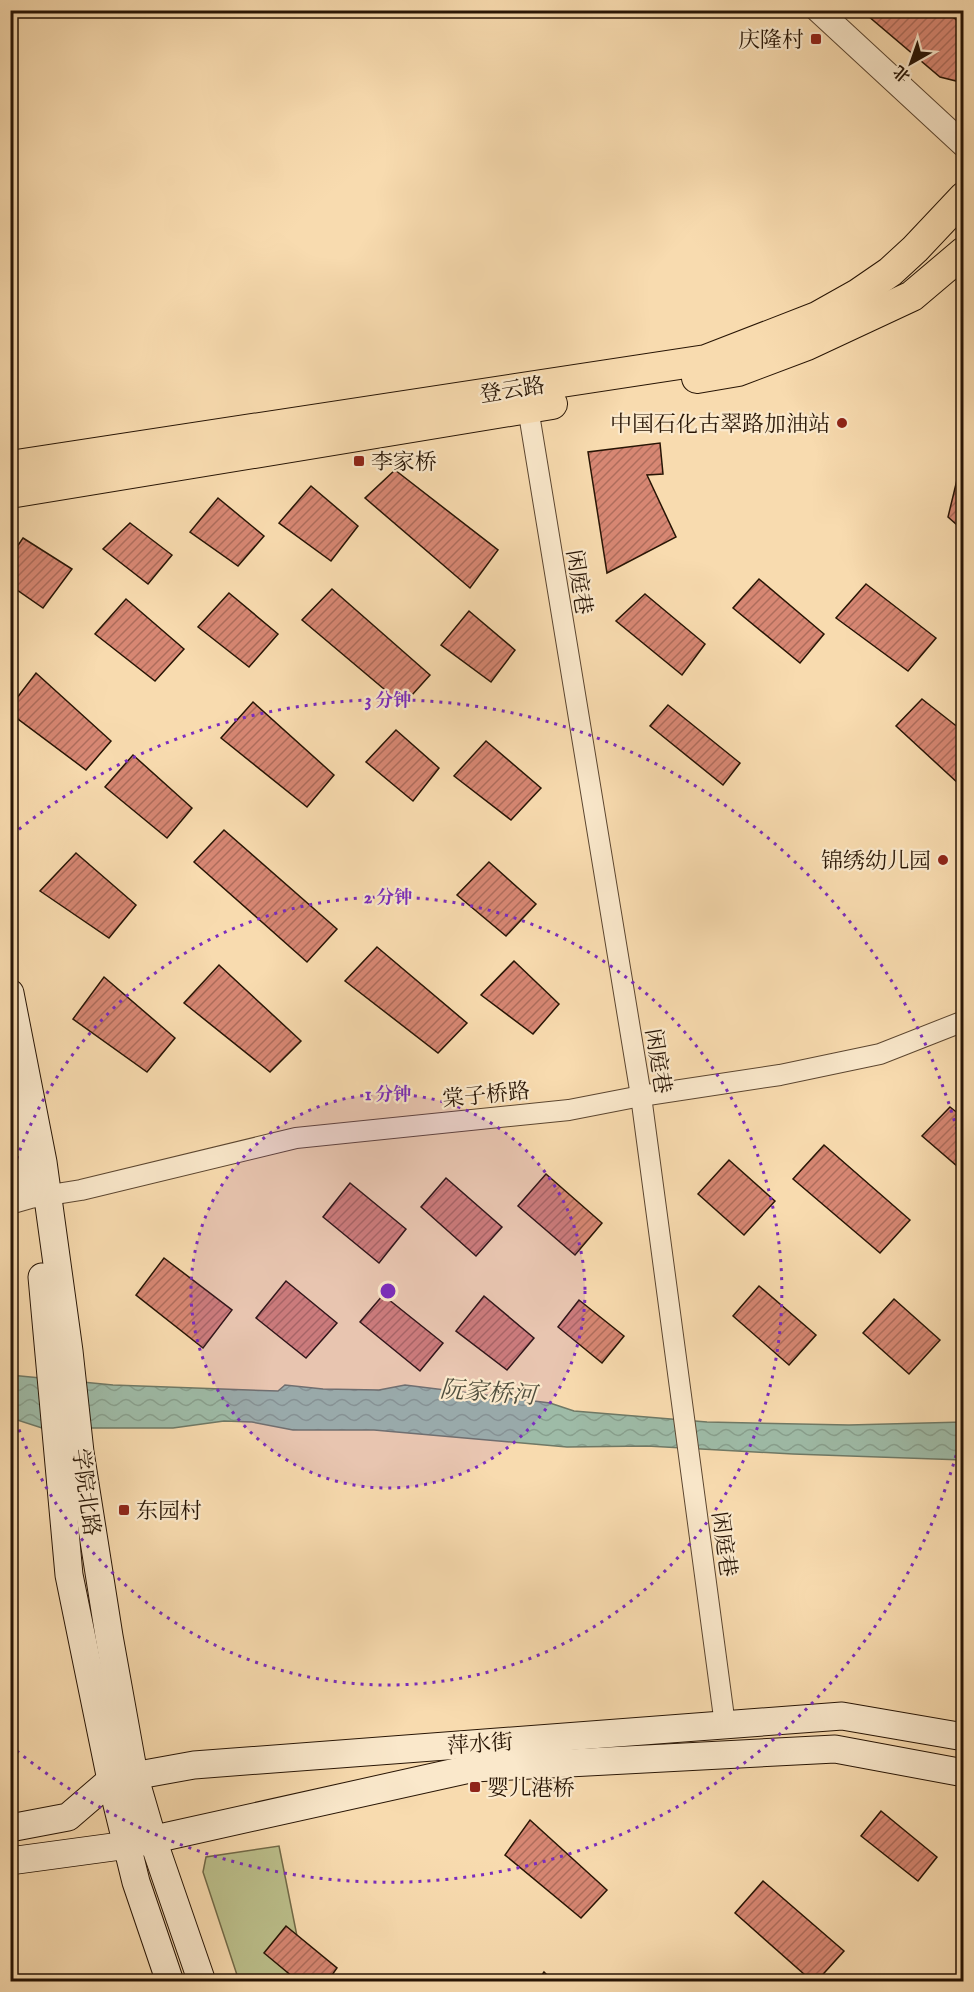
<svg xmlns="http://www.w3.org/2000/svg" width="974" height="1992" viewBox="0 0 974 1992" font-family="'IM FELL English','Noto Serif SC',serif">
  <defs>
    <pattern id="water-waves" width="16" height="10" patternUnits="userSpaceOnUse" patternTransform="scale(1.5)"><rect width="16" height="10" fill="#9ebba7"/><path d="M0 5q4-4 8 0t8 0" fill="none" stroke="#88a08e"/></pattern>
    <pattern id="building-hatch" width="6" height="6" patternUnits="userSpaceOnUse" patternTransform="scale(1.5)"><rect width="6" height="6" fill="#d78773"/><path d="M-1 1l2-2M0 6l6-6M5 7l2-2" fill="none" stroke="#ae6d5c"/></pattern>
  </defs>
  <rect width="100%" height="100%" fill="#f8dbaf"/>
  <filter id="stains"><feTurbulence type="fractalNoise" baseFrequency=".00333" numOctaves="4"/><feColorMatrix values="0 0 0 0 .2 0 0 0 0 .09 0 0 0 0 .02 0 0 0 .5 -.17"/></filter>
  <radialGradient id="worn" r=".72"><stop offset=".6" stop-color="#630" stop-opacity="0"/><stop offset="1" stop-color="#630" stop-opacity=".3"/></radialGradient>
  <!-- grass -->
  <polygon fill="#bcc08c" stroke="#726a48" stroke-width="1.5" points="279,1846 306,1981 239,1981 203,1872 206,1857"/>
  <!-- water -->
  <polygon fill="url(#water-waves)" stroke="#6f7966" stroke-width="1.5" points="10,1375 113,1385 278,1391 285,1385 323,1389 379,1390 405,1385 550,1403 574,1411 707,1422 849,1425 963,1422 963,1460 793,1454 647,1446 567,1447 374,1430 293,1430 252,1422 224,1421 173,1428 42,1428 11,1418"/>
  <!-- building -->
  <g fill="url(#building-hatch)" stroke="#281505" stroke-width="1.5">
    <polygon points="861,10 964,10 964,83 940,77"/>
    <polygon points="944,10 964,10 964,26"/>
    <polygon points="660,443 663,474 647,475 676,537 607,573 588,452"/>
    <polygon points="964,451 964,531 948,517"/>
    <polygon points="395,470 498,550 470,588 365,498"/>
    <polygon points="311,486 358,526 331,561 279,523"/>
    <polygon points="218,498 264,536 238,566 190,532"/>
    <polygon points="130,523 172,555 148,584 103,549"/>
    <polygon points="23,538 72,569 43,608 10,585 10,557"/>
    <polygon points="759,579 824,634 800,663 733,608"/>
    <polygon points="866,584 936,638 908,671 836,618"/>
    <polygon points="332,589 430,675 403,705 302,620"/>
    <polygon points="229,593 278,634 249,667 198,627"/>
    <polygon points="645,594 705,644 682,675 616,621"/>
    <polygon points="126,599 184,649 155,681 95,634"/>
    <polygon points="469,611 515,650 491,682 441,645"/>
    <polygon points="36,673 111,741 86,770 10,713 10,707"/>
    <polygon points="922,699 964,732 964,781 960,785 896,726"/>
    <polygon points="253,702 334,775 307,807 221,738"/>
    <polygon points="668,705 740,763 723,785 650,726"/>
    <polygon points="396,730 439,768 413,801 366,762"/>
    <polygon points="486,741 541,788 511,820 454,776"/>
    <polygon points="133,755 192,808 167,838 105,787"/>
    <polygon points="224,830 337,929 307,962 194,862"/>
    <polygon points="76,853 136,905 109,938 40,891"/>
    <polygon points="489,862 536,904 506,936 457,895"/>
    <polygon points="377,947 467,1023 438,1053 345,981"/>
    <polygon points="514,961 559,1004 533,1034 481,995"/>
    <polygon points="219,965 301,1041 270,1072 184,1003"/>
    <polygon points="104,977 175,1038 147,1072 73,1019"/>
    <polygon points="950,1107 964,1118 964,1172 922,1136"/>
    <polygon points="824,1145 910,1220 880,1253 793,1179"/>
    <polygon points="729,1160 775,1201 744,1235 698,1194"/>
    <polygon points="546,1174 602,1223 575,1255 518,1206"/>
    <polygon points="446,1178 502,1227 476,1256 421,1207"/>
    <polygon points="350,1183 406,1229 379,1263 323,1217"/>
    <polygon points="164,1258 232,1310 203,1348 136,1295"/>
    <polygon points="286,1281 337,1323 306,1358 256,1318"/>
    <polygon points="759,1286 816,1335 789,1365 733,1316"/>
    <polygon points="383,1295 443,1343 420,1371 360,1322"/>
    <polygon points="484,1296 534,1338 507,1370 456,1331"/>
    <polygon points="894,1299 940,1340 909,1374 863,1333"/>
    <polygon points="579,1300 624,1336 602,1363 558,1327"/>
    <polygon points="881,1811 937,1857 918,1881 861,1836"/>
    <polygon points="530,1820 607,1890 581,1918 505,1855"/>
    <polygon points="763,1881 844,1951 816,1982 813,1982 735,1913"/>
    <polygon points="286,1926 337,1968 327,1982 299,1982 264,1953"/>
    <polygon points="544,1972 554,1982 537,1982"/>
  </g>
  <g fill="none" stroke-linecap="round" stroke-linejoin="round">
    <!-- minor casing -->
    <g stroke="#5c4630" stroke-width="22">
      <g id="minor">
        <polyline points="528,408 641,1096 725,1725"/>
        <polyline points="10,1204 31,1198 81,1190 296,1138 569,1110 641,1096 780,1075 880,1054 964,1021"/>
      </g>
    </g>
    <!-- tertiary casing -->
    <g stroke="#5c4630" stroke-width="26">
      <polyline id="tertiary" points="818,10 964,145"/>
    </g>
    <!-- secondary casing -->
    <g stroke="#281505" stroke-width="29">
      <g id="secondary">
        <polyline points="10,993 43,1162 69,1351 80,1452 109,1636 134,1775 153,1840 202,1982"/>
        <polyline points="10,1095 29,1191"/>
        <polyline points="42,1277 69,1575 111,1780 136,1882 170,1982"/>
        <polyline points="10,1828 68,1817 111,1780 194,1765 842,1716 964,1737"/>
        <polyline points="10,1861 128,1845 474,1768 835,1749 964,1773"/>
      </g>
    </g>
    <!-- primary casing -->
    <g stroke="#281505" stroke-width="32">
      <g id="primary">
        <polyline points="697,378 738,371 807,345 912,296 964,252"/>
        <polyline points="10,466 706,360 817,317 858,294 890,272 915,249 964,197"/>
        <polyline points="10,493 552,404"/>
      </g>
    </g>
    <!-- minor -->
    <use href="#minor" stroke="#fae8cb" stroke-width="20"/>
    <!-- tertiary -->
    <use href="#tertiary" stroke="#fae8cb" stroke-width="24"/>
    <!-- secondary -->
    <use href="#secondary" stroke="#fae8cb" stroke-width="27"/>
    <!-- primary -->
    <use href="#primary" stroke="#f8dbaf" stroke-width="30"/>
  </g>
  <!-- distance rings -->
  <circle cx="388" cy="1291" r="197" fill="#7b2cbf" fill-opacity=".12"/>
  <g fill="none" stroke="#7b2cbf" stroke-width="3" stroke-dasharray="3 6">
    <circle cx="388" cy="1291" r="197"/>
    <path d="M11 1176A394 394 0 1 1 11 1406"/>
    <path d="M963 1429A591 591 0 0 1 12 1747M12 835A591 591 0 0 1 963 1153"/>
  </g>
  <!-- markers -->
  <g fill="#8f2418" stroke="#fae8cb" stroke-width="2">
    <rect x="810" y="33" width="12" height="12" rx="3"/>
    <circle cx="842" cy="423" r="6"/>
    <rect x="353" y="455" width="12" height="12" rx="3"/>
    <circle cx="943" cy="860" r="6"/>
    <rect x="118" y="1504" width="12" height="12" rx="3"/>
    <rect x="469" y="1781" width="12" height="12" rx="3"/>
  </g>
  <g text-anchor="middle" stroke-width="4.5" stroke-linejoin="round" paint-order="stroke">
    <!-- poi labels -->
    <g font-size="22" fill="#281505" stroke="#fae8cb" text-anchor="end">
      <text x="804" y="47">庆隆村</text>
      <text x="830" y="431">中国石化古翠路加油站</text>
      <text x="371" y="469" text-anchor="start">李家桥</text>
      <text x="931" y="868">锦绣幼儿园</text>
      <text x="136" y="1518" text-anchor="start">东园村</text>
      <text x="487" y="1795" text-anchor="start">婴儿港桥</text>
    </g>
    <!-- street labels -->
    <g font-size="22" fill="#281505" stroke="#fae8cb">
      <text transform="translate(512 389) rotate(-9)" y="8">登云路</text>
      <text transform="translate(580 582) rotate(81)" y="8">闲庭巷</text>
      <text transform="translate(659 1061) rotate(81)" y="8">闲庭巷</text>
      <text transform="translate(486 1094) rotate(-6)" y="8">棠子桥路</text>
      <text transform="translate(87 1492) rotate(82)" y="8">学院北路</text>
      <text transform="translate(725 1544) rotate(82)" y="8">闲庭巷</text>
      <text transform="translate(480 1743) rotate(-4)" y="8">萍水街</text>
    </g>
    <!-- water labels -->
    <g font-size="24" font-style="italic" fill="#514f3e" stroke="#fae8cb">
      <text transform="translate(488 1392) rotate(4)" y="8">阮家桥河</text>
    </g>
  </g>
  <circle cx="388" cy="1291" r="9" fill="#7b2cbf" stroke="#fae8cb" stroke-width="3"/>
  <g font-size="18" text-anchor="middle" font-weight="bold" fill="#7b2cbf" stroke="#fae8cb" stroke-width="4.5" stroke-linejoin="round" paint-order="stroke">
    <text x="388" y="706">3 分钟</text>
    <text x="388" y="903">2 分钟</text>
    <text x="388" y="1100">1 分钟</text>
  </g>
  <!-- margin -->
  <rect width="974" height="1992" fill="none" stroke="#f8dbaf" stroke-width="36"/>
  <rect x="12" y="12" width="950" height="1968" fill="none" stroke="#281505" stroke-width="3"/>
  <rect x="18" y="18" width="938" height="1956" fill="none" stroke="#281505" stroke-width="1.5"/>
  <!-- north arrow -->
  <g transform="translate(911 63) rotate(220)" stroke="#fae8cb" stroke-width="4.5" paint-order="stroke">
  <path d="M0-4.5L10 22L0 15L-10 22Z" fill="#281505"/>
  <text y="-9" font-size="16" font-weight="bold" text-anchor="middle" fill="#281505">北</text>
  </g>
  <rect width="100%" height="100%" filter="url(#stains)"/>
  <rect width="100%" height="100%" fill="url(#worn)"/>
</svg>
